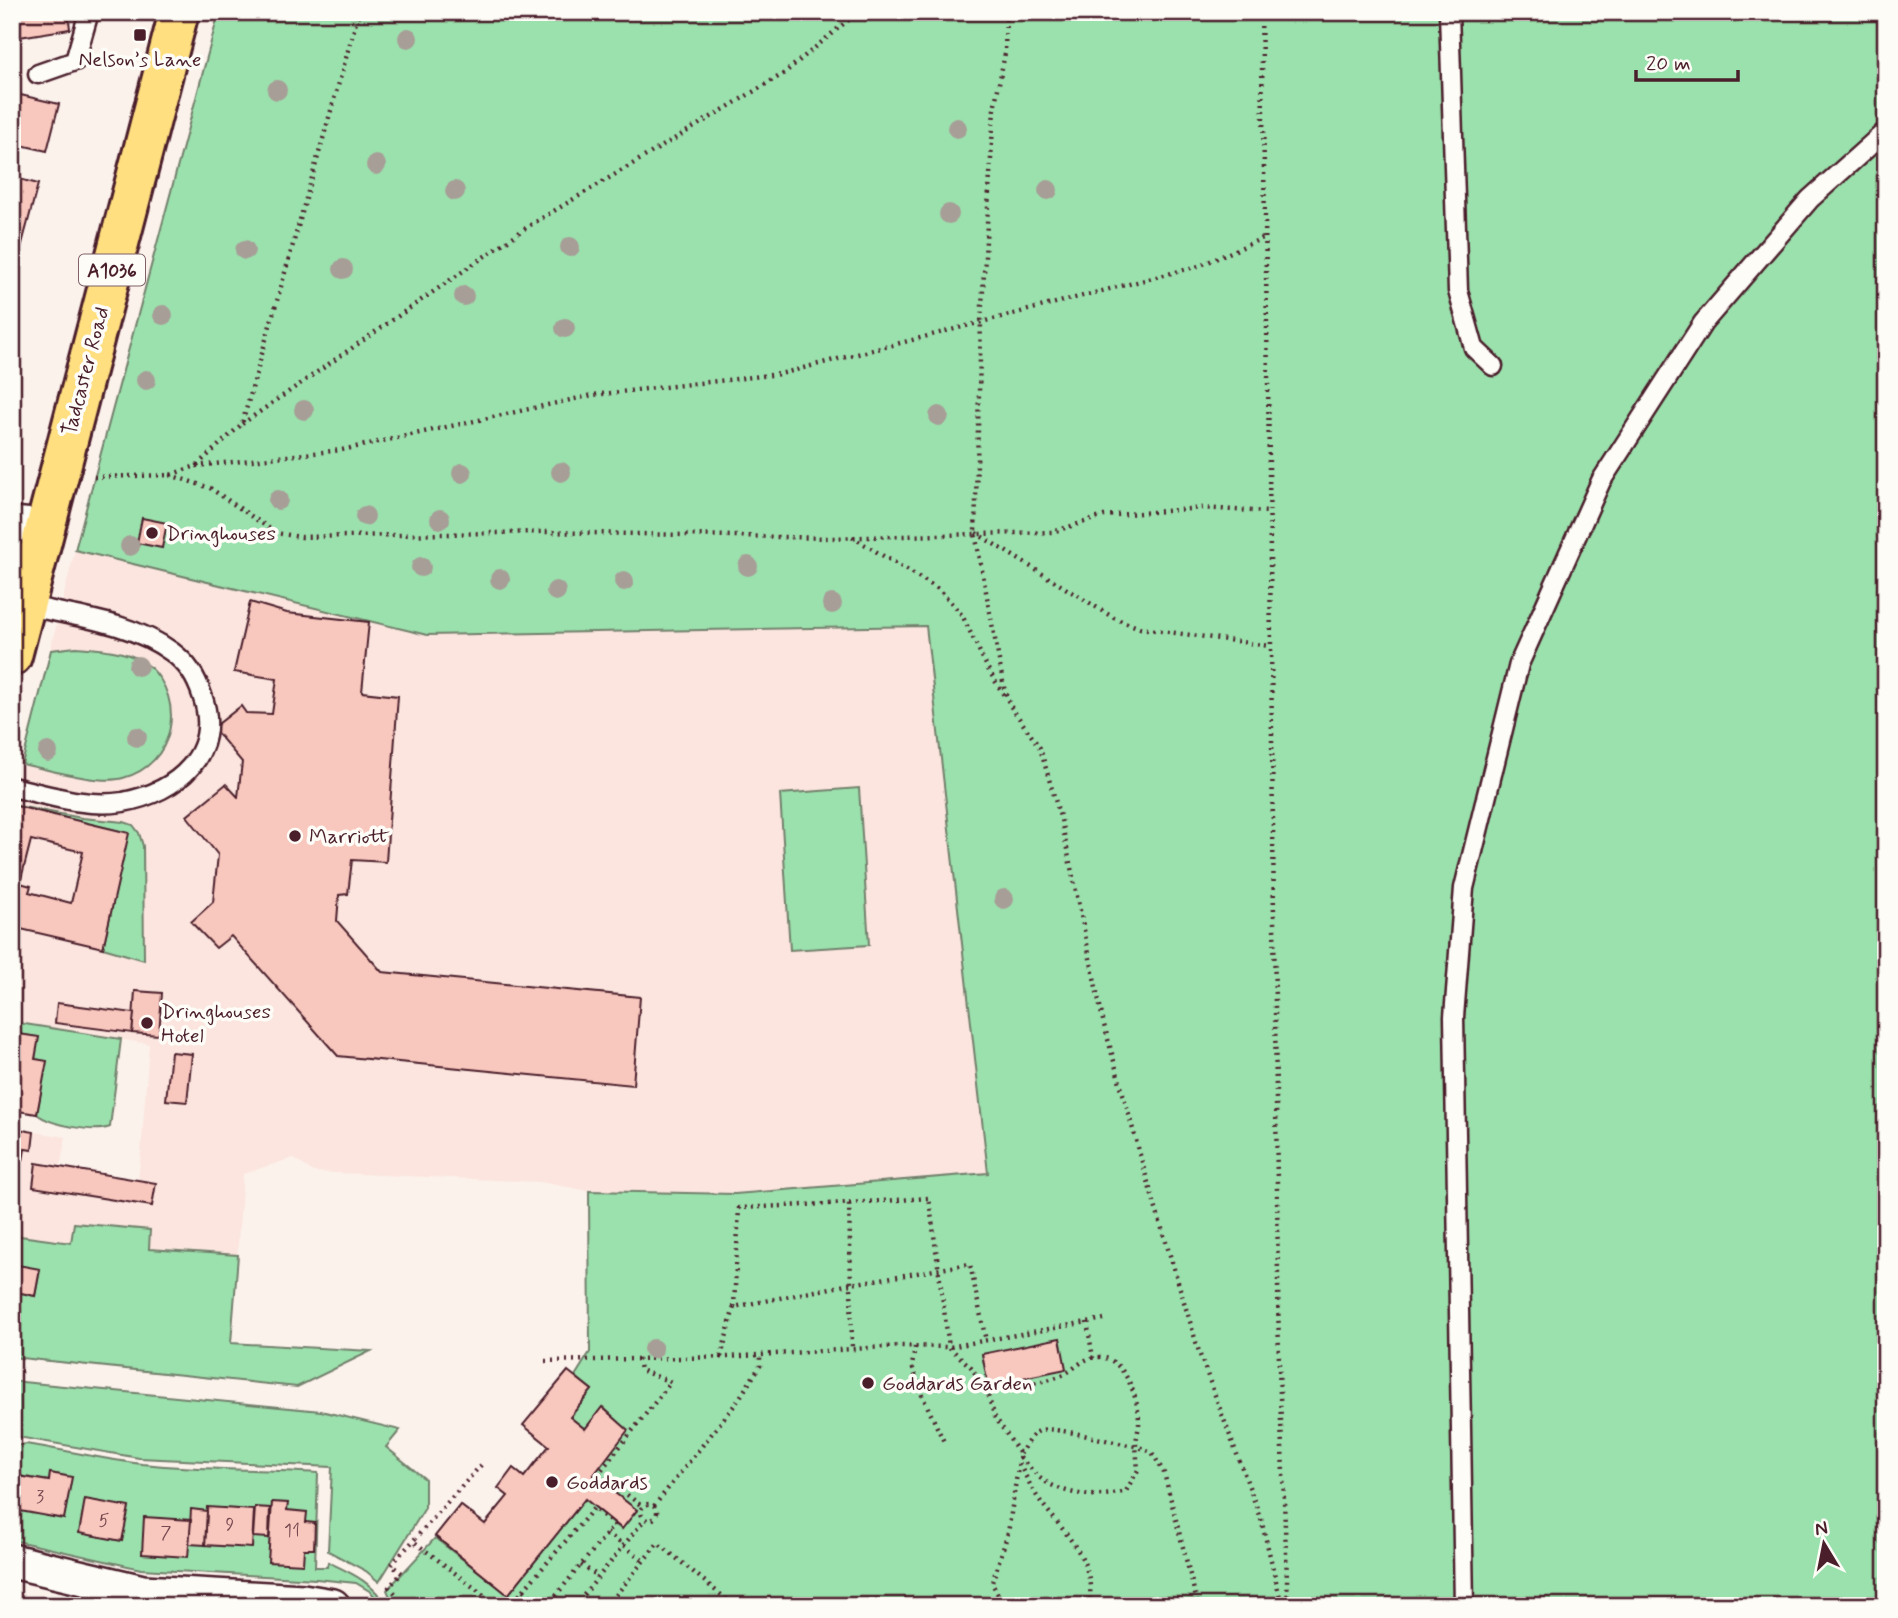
<svg xmlns="http://www.w3.org/2000/svg" width="1898" height="1618" viewBox="0 0 1898 1618" font-family="Mynerve,sans-serif">
  <rect width="100%" height="100%" fill="#fcf2ec"/>
  <filter id="ink" filterUnits="userSpaceOnUse"><feTurbulence type="fractalNoise" baseFrequency=".0143" numOctaves="2"/><feDisplacementMap in="SourceGraphic" scale="14" xChannelSelector="R" yChannelSelector="G"/><feConvolveMatrix kernelMatrix="1 2 1 2 8 2 1 2 1" color-interpolation-filters="sRGB"/></filter>
  <g filter="url(#ink)">
    <!-- built -->
    <polygon fill="#fbe5de" points="75,550 427,635 927,626 988,1173 735,1194 589,1191 540,1182 313,1172 293,1158 243,1174 231,1343 12,1319 12,1128 66,1137 60,1167 138,1180 141,1153 149,1044 12,1022 12,803"/>
    <!-- green -->
    <g fill="#9be1ad" stroke="#72806c" stroke-width="2">
      <polygon points="219,12 1886,12 1886,1606 394,1606 387,1590 435,1538 508,1594 585,1499 621,1529 637,1511 593,1476 627,1430 603,1407 585,1429 570,1417 592,1390 575,1376 590,1352 589,1191 735,1194 988,1173 926,626 427,635 75,550"/>
      <path d="M76 647C99 649 131 650 149 666 187 701 174 765 123 778 99 785 47 769 22 764L51 650Z"/>
      <polygon points="859,788 869,945 790,950 780,794"/>
      <polygon points="12,805 82,818 124,822 133,825 139,833 143,846 144,960 103,948 128,833"/>
      <path d="M12 1022 121 1039 110 1127C94 1133 50 1125 37 1114L46 1061 35 1059 38 1037 12 1033Z"/>
      <polygon points="74,1223 150,1230 149,1249 238,1255 231,1343 371,1351 297,1387 12,1357 12,1291 35,1296 40,1270 12,1264 14,1254 12,1253 12,1235 71,1243"/>
      <polygon points="12,1381 321,1411 400,1430 386,1447 425,1479 425,1508 379,1582 366,1571 328,1551 332,1467 139,1458 12,1436"/>
      <path d="M26 1444C64 1450 103 1459 142 1464 200 1470 259 1469 318 1473L315 1567H327L328 1562C351 1573 373 1582 386 1606H382L371 1592 356 1583 316 1579 141 1569 12 1540V1521H18L20 1511 71 1477 50 1473 49 1481 12 1475 15 1446Z"/>
    </g>
    <!-- building -->
    <g fill="#f8c8be" stroke="#4a1f2b" stroke-width="2" fill-rule="evenodd">
      <polygon points="12,12 68,12 70,29 13,38"/>
      <polygon points="12,93 59,104 47,151 12,143"/>
      <polygon points="12,177 38,184 18,259 12,257"/>
      <polygon points="142,518 167,523 162,548 137,543"/>
      <polygon points="250,602 287,613 369,622 362,692 398,696 386,862 352,860 348,894 339,895 337,921 382,972 640,997 633,1085 338,1056 231,936 216,948 191,922 213,902 218,855 187,816 226,784 238,797 242,762 213,728 241,706 246,713 272,714 277,679 234,672"/>
      <path d="M12 805 129 833 103 948 12 927ZM31 840 83 852 71 903 29 892 31 886 20 883Z"/>
      <polygon points="135,991 162,993 159,1035 132,1033"/>
      <polygon points="57,1003 134,1013 132,1033 55,1023"/>
      <polygon points="12,1033 39,1037 35,1059 47,1061 37,1114 12,1110"/>
      <polygon points="171,1052 192,1054 187,1102 166,1100"/>
      <polygon points="12,1128 34,1132 32,1150 25,1149 23,1161 12,1159"/>
      <polygon points="36,1163 156,1183 152,1206 33,1187"/>
      <polygon points="12,1253 14,1254 12,1264 40,1269 35,1296 12,1291"/>
      <polygon points="1060,1338 1066,1369 988,1385 982,1354"/>
      <polygon points="568,1371 592,1390 570,1417 585,1429 602,1407 628,1430 593,1476 637,1510 622,1529 585,1499 508,1595 435,1536 460,1505 485,1524 508,1496 498,1488 513,1468 524,1477 549,1446 523,1425"/>
      <polygon points="50,1473 72,1477 64,1519 20,1511 18,1522 12,1521 12,1475 49,1481"/>
      <polygon points="85,1499 129,1507 122,1541 79,1533"/>
      <polygon points="272,1502 288,1503 287,1510 307,1512 306,1522 315,1523 314,1549 304,1549 303,1564 268,1562"/>
      <polygon points="207,1507 254,1510 252,1548 205,1545"/>
      <polygon points="255,1507 270,1508 269,1538 253,1537"/>
      <polygon points="191,1509 207,1511 205,1545 189,1544"/>
      <polygon points="144,1517 191,1520 188,1557 142,1554"/>
    </g>
    <g fill="none" stroke-linecap="round" stroke-linejoin="round">
      <!-- service casing -->
      <g stroke="#4a1f2b" stroke-width="23">
        <g id="service">
          <polyline points="1449,12 1458,291 1474,348 1493,366"/>
          <polyline points="38,74 75,61 89,12"/>
          <path d="M12 787C49 795 85 808 123 802 177 792 223 754 202 695 196 677 188 664 172 652 130 621 74 617 25 605"/>
          <polyline points="1464,1606 1454,1017 1464,888 1519,664 1601,481 1703,323 1810,199 1886,131"/>
        </g>
      </g>
      <!-- minor casing -->
      <g stroke="#4a1f2b" stroke-width="38">
        <g id="minor">
          <polyline points="12,524 44,527"/>
          <polyline points="12,1561 143,1592 303,1601 333,1606"/>
        </g>
      </g>
      <!-- primary casing -->
      <g stroke="#4a1f2b" stroke-width="44">
        <polyline id="primary" points="12,656 179,12"/>
      </g>
      <!-- path -->
      <g stroke="#4a1f2b" stroke-width="4.5" stroke-dasharray="2 5" stroke-linecap="butt">
        <polyline points="1006,12 1005,53 994,109 981,322 975,533 1004,687 1009,704 1040,748 1061,820 1104,1025 1144,1169 1200,1355 1261,1519 1282,1606"/>
        <polyline points="1261,12 1268,378 1279,1368 1288,1606"/>
        <polyline points="242,424 527,227 783,74 858,12"/>
        <polyline points="196,466 342,450 593,395 780,374 1199,266 1265,237"/>
        <polyline points="170,475 210,488 276,533 301,537 542,532 830,538 1052,532 1104,516 1201,508 1269,512"/>
        <polyline points="94,477 170,475 196,466 242,424 359,12"/>
        <polyline points="976,533 1114,618 1140,628 1270,646"/>
        <polyline points="852,537 940,590 962,615 988,669 1005,697"/>
        <polyline points="849,1203 929,1198 949,1347 971,1367 986,1390 995,1417 1020,1454 1008,1533 992,1583 1004,1606"/>
        <polyline points="734,1307 739,1208 849,1203 851,1284 970,1264 986,1341"/>
        <polyline points="1087,1322 1093,1358"/>
        <polyline points="915,1347 912,1366 922,1395 945,1444"/>
        <polyline points="721,1357 734,1307 851,1284 852,1350"/>
        <polyline points="638,1359 640,1370 671,1382 599,1473 643,1507"/>
        <polyline points="545,1361 727,1357 901,1346 949,1347 1104,1319"/>
        <path d="M986 1390C1010 1386 1038 1384 1060 1376 1071 1372 1078 1363 1088 1359 1122 1346 1140 1399 1139 1425 1138 1432 1136 1439 1136 1446L1152 1452 1164 1473 1198 1606"/>
        <path d="M1020 1458C1027 1464 1033 1472 1040 1478 1065 1496 1098 1499 1126 1491L1138 1470 1136 1446C1116 1444 1056 1426 1042 1430 1032 1432 1026 1445 1020 1454"/>
        <path d="M1019 1464C1026 1476 1032 1490 1041 1502 1065 1534 1097 1561 1089 1606"/>
        <polyline points="481,1465 413,1541 498,1606"/>
        <circle cx="649" cy="1512" r="8"/>
        <polyline points="654,1506 737,1402 760,1366 760,1356"/>
        <polyline points="607,1533 644,1561"/>
        <polyline points="581,1565 598,1576"/>
        <polyline points="524,1590 542,1606"/>
        <polyline points="554,1597 566,1606"/>
        <polyline points="400,1606 397,1595 389,1587 402,1573 391,1565 413,1541"/>
        <polyline points="510,1606 594,1508 614,1525 547,1606"/>
        <polyline points="575,1606 645,1519"/>
        <polyline points="607,1606 658,1543 726,1599 721,1606"/>
        <path d="M1125 1606C1135 1596 1144 1598 1155 1606"/>
      </g>
      <!-- service -->
      <use href="#service" stroke="#fdfcf7" stroke-width="18"/>
      <!-- minor -->
      <use href="#minor" stroke="#fdfcf7" stroke-width="33"/>
      <!-- primary -->
      <use href="#primary" stroke="#ffdf80" stroke-width="38"/>
    </g>
    <!-- trees -->
    <g fill="#a79e97">
      <circle cx="408" cy="38" r="10"/>
      <circle cx="277" cy="90" r="10"/>
      <circle cx="957" cy="128" r="10"/>
      <circle cx="376" cy="165" r="10"/>
      <circle cx="1048" cy="190" r="10"/>
      <circle cx="455" cy="191" r="10"/>
      <circle cx="949" cy="214" r="10"/>
      <circle cx="570" cy="247" r="10"/>
      <circle cx="245" cy="250" r="10"/>
      <circle cx="343" cy="269" r="10"/>
      <circle cx="464" cy="296" r="10"/>
      <circle cx="163" cy="315" r="10"/>
      <circle cx="565" cy="328" r="10"/>
      <circle cx="146" cy="380" r="10"/>
      <circle cx="304" cy="410" r="10"/>
      <circle cx="939" cy="416" r="10"/>
      <circle cx="561" cy="472" r="10"/>
      <circle cx="462" cy="473" r="10"/>
      <circle cx="278" cy="500" r="10"/>
      <circle cx="365" cy="516" r="10"/>
      <circle cx="440" cy="519" r="10"/>
      <circle cx="130" cy="546" r="10"/>
      <circle cx="748" cy="566" r="10"/>
      <circle cx="421" cy="567" r="10"/>
      <circle cx="500" cy="579" r="10"/>
      <circle cx="624" cy="581" r="10"/>
      <circle cx="556" cy="591" r="10"/>
      <circle cx="832" cy="604" r="10"/>
      <circle cx="138" cy="666" r="10"/>
      <circle cx="137" cy="737" r="10"/>
      <circle cx="48" cy="752" r="10"/>
      <circle cx="1004" cy="899" r="10"/>
      <circle cx="653" cy="1349" r="10"/>
    </g>
  </g>
  <!-- markers -->
  <g fill="#4a1f2b" stroke="#fdfcf7" stroke-width="2.5">
    <rect x="133" y="28" width="14" height="14" rx="3.5"/>
    <circle cx="152" cy="533" r="7"/>
    <circle cx="295" cy="836" r="7"/>
    <circle cx="147" cy="1023" r="7"/>
    <circle cx="868" cy="1383" r="7"/>
    <circle cx="552" cy="1482" r="7"/>
  </g>
  <g text-anchor="middle" stroke-width="7" stroke-linejoin="round" paint-order="stroke">
    <!-- number labels -->
    <g font-size="18" fill="#764950">
      <text x="40" y="1502">3</text>
      <text x="104" y="1526">5</text>
      <text x="230" y="1530">9</text>
      <text x="292" y="1536">11</text>
      <text x="166" y="1538">7</text>
    </g>
    <!-- shield labels -->
    <rect fill="#fdfcf7" stroke="#806168" stroke-width="2" x="79" y="254.5" width="66" height="31" rx="5"/>
    <g font-size="19" font-weight="bold" fill="#4a1f2b">
      <text x="112" y="277">A1036</text>
    </g>
    <!-- poi labels -->
    <g font-size="21" fill="#4a1f2b" stroke="#fdfcf7" text-anchor="start">
      <text x="140" y="66" text-anchor="middle">Nelson’s Lane</text>
      <text x="166" y="540">Dringhouses</text>
      <text x="309" y="843">Marriott</text>
      <text x="161" y="1018">Dringhouses<tspan x="161" dy="24">Hotel</tspan></text>
      <text x="882" y="1390">Goddards Garden</text>
      <text x="566" y="1489">Goddards</text>
    </g>
    <!-- street labels -->
    <g font-size="21" fill="#4a1f2b" stroke="#fdfcf7">
      <text transform="translate(85 371) rotate(-75)" y="7">Tadcaster Road</text>
    </g>
  </g>
  <!-- margin -->
  <rect width="1898" height="1618" fill="none" stroke="#fdfcf7" stroke-width="42"/>
  <rect x="21" y="21" width="1856" height="1576" fill="none" stroke="#4a1f2b" stroke-width="2.5" filter="url(#ink)"/>
  <!-- north arrow -->
  <g transform="translate(1824 1544) rotate(350)" stroke="#fdfcf7" stroke-width="5" paint-order="stroke">
  <path d="M0-5L12 26L0 18L-12 26Z" fill="#4a1f2b"/>
  <text y="-10" font-size="19" font-weight="bold" text-anchor="middle" fill="#4a1f2b">N</text>
  </g>
  <!-- scale -->
  <path d="M1636 70v10h102v-10" fill="none" stroke="#4a1f2b" stroke-width="3.5"/>
  <text x="1646" y="70" font-size="21" fill="#4a1f2b" stroke="#fdfcf7" stroke-width="5" paint-order="stroke">20 m</text>
</svg>
